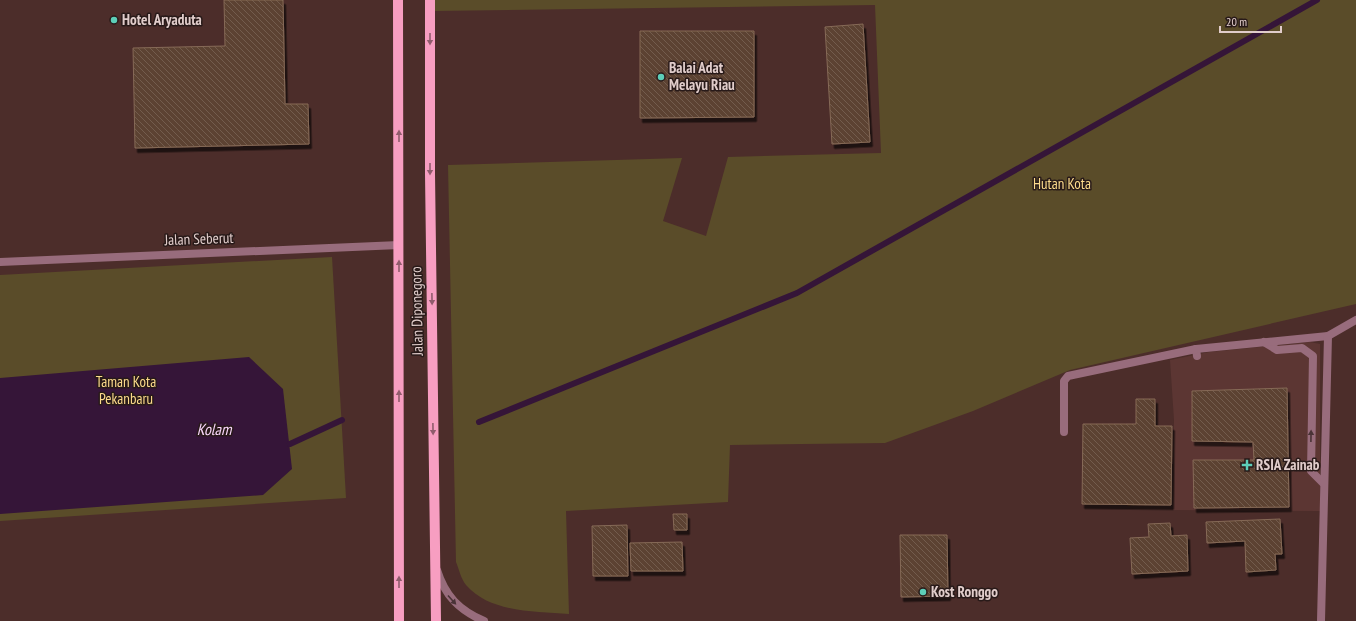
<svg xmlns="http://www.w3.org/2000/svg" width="1356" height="621" viewBox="0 0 1356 621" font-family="'PT Sans Narrow',sans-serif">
  <defs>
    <pattern id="building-back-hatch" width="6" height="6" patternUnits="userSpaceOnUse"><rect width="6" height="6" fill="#5c4230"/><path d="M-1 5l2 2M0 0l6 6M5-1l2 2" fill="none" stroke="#735c4d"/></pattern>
    <filter id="shadow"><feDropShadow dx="2.5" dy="4.5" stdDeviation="0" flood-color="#0009"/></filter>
  </defs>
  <rect width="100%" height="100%" fill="#4c2d2a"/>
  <!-- built -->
  <polygon fill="#5c3633" points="1310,342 1320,344 1320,511 1173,510 1174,420 1170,360 1209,352"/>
  <!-- park -->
  <g fill="#5a4c29">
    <path d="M430 0H1356V304L1070 370 973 411 885 443 730 445 728 502 566 511 569 614C535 611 490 613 466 585 461 579 459 569 456 562L448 165 682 158 663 221 706 236 728 157 881 153 875 5 430 11Z"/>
    <polygon points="332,257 346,498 0,521 0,275"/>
  </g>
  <!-- water -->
  <polygon fill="#351538" points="249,357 283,389 292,469 263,495 0,514 0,378"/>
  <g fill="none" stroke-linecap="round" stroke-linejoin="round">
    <!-- stream -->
    <g stroke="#351538" stroke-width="6">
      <polyline points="479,422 797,293 1317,0"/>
      <polyline points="290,444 342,420"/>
    </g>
  </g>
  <!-- building -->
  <g fill="url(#building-back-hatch)" stroke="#866a57" filter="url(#shadow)">
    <polygon points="224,0 283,0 285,104 308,104 309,144 135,148 133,48 225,46"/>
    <polygon points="863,24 870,142 832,144 825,27"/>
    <polygon points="640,31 754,31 754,117 640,118"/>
    <polygon points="1287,388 1289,507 1194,508 1193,460 1254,460 1253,442 1192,441 1192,391"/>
    <polygon points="1136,399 1155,399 1155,426 1172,426 1171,505 1082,504 1083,424 1136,424"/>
    <polygon points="673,514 687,514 687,530 674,530"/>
    <polygon points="1280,519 1282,554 1275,554 1276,570 1246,572 1245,541 1207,543 1206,522"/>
    <polygon points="1170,523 1171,536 1187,535 1188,571 1132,574 1130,538 1149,537 1148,524"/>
    <polygon points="627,525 628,576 593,576 592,526"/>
    <polygon points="900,535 947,535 948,596 901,597"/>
    <polygon points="682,542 683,571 631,571 630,543"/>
  </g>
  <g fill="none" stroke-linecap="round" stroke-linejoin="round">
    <!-- service -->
    <g stroke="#986c7c" stroke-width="8">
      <polyline points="1264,342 1277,350 1302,348 1313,356 1311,471 1323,483"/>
      <polyline points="1196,349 1197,356"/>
    </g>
    <!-- minor -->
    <g stroke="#986c7c" stroke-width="8">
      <polyline points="0,262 399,245"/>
      <polyline points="1064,432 1064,381 1068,376 1196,349 1328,336 1356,320"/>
      <polyline points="1321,621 1328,336"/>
    </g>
    <!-- tertiary -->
    <path stroke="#986c7c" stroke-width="8" d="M437 570C445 596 459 610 484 621"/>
    <!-- primary -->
    <g stroke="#f79ec1" stroke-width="10">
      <polyline points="398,0 399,621"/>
      <polyline points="430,0 430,174 436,621"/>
    </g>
  </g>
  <!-- one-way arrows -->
  <defs><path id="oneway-solid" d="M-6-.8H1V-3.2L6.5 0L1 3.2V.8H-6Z"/></defs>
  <g fill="#905c6d">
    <use href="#oneway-solid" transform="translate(430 39) rotate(90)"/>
    <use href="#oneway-solid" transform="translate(399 136) rotate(-90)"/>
    <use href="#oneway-solid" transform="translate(430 169) rotate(90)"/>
    <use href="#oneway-solid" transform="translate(399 266) rotate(-90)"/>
    <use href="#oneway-solid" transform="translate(432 299) rotate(89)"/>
    <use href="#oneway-solid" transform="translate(399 396) rotate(-90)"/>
    <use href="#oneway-solid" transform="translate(433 429) rotate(89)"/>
    <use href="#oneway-solid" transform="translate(399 582) rotate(-90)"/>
  </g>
  <g fill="#4a3337">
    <use href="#oneway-solid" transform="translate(1311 436) rotate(-89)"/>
    <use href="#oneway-solid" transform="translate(452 600) rotate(48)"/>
  </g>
  <!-- markers -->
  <g fill="#5dceb8" stroke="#281a19" stroke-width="1.5">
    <circle cx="114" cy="20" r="4"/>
    <circle cx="661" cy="77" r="4"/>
    <path d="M1245 459h4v4h4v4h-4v4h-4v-4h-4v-4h4z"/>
    <circle cx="923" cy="592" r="4"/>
  </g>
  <g text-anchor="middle" stroke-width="3" stroke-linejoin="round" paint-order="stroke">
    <!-- poi labels -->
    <g font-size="15" font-weight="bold" fill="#e1cdcb" stroke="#281a19" text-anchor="start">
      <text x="122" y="25">Hotel Aryaduta</text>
      <text x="669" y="73">Balai Adat<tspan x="669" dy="17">Melayu Riau</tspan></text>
      <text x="1256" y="470">RSIA Zainab</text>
      <text x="931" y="597">Kost Ronggo</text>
    </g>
    <!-- park labels -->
    <g font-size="15" fill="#fddb8c" stroke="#281a19">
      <text x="1062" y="189">Hutan Kota</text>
      <text x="126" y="387">Taman Kota<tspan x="126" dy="17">Pekanbaru</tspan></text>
    </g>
    <!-- street labels -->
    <g font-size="15" fill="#e1cdcb" stroke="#281a19">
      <text transform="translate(199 239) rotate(-2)" y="5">Jalan Seberut</text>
      <text transform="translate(417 311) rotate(-91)" y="5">Jalan Diponegoro</text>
    </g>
    <!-- water labels -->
    <g font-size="16" font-style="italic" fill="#f8d5fa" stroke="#281a19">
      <text x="214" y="435">Kolam</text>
    </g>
  </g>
  <!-- scale -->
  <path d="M1220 26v6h61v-6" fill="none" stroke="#e1cdcb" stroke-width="2"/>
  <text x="1226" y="26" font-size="12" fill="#e1cdcb" stroke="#281a19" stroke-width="3" paint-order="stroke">20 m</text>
</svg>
